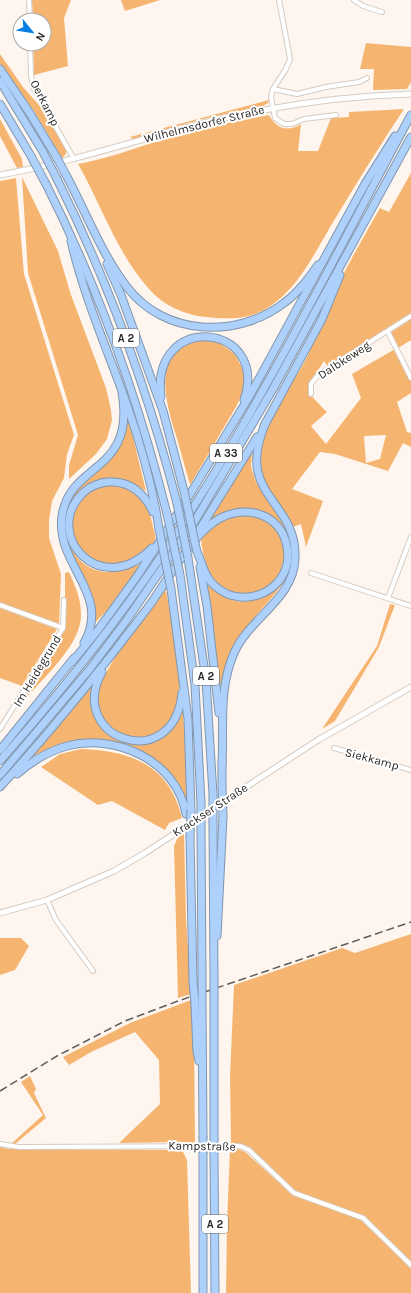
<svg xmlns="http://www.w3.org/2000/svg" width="411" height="1293" viewBox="0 0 411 1293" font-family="Karla,sans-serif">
  <rect width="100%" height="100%" fill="#fef6ee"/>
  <!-- green -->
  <g fill="#f5b571" fill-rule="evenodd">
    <polygon points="32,0 71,0 64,18 68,66 34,75 33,44 44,44 44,20 33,20"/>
    <polygon points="121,0 160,0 125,11"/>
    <polygon points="366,43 411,47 411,82 407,89 373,90 374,69 360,69"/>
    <polygon points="0,54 23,87 45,112 66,150 66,154 62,158 34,111 0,65"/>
    <polygon points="269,100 268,103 263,106 203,119 133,139 130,137"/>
    <path d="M404 109C381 144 359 179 338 214 317 247 299 292 262 311 244 320 225 319 206 317 185 315 164 306 150 290 117 254 102 206 78 164 105 159 130 150 155 142 192 130 231 122 269 115 276 128 287 133 301 124L298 151H318L331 118 349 117V112Z"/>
    <polygon points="0,119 22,159 23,167 17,168 0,136"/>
    <path d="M411 173V314L328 367 324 361C306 391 299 384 327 412L311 426 326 444 361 398 352 374 395 349 411 381V393L397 402 407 432 411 433V447L403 443 388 471 335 454 320 452 292 489 323 501 306 547 301 524 293 527C278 502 257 482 259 451 261 428 292 385 304 363 319 333 330 301 345 271 356 250 368 229 380 208L389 212ZM386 435 380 459 366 463 364 436Z"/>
    <polygon points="22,177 58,251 71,295 106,388 111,410 112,420 107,439 96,454 69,479 69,465 78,435 28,273"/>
    <polygon points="16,178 24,274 74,435 67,454 64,478 52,501 49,521 49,538 61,574 59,625 0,603 0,181"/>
    <polygon points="411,319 411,340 398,348 390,333"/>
    <path d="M203 340 217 341 235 354 242 368 245 380 243 392 236 407 190 485C185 467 180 449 175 432 164 394 152 350 203 340Z"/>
    <path d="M129 421 146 491C135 485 125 479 112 478 105 477 95 481 89 485 53 508 62 569 107 572 119 572 129 566 140 565L108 609 94 624C95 616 96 608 94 600 87 575 60 549 64 522 69 485 97 478 116 453 123 443 125 433 127 422Z"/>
    <path d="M252 452 251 467 256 482 291 536 293 556 268 514C246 503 226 510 208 523Z"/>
    <path d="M103 485C133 484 148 499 153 527 154 532 157 538 154 542 101 609 30 511 103 485Z"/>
    <path d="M247 514C318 531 273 620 226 589 218 584 211 577 208 569 204 559 202 549 201 539 212 523 228 516 247 514Z"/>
    <path d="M69 572C75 585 81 599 81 614 82 643 46 675 28 696L26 694 65 628V573Z"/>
    <path d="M288 575C272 603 246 621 232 649 226 661 223 674 220 687L207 583C238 614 260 603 288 575Z"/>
    <path d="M166 590C171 622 185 674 177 704 173 720 157 738 139 739 118 740 95 718 97 696 100 672 148 610 166 590Z"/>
    <polygon points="390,604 395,605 379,647 335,721 322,729 377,646"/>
    <polygon points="0,608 57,629 22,686 0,678"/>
    <path d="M93 683C91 690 90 699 91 707 98 741 143 757 169 733 176 726 179 717 183 709L188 805C172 762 125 733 78 740 62 743 47 749 32 757Z"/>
    <path d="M81 749C132 751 169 765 182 818L169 823 165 830 112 801 98 805 41 767 60 754Z"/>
    <polygon points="184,833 186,918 191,994 178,998 174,846 178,837"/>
    <polygon points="411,934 411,1261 364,1216 296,1191 249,1148 239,1144 231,1143 230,1077 234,985 342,948 355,953"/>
    <polygon points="0,938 21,938 29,946 15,970 0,975"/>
    <polygon points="191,1000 194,1033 195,1144 182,1142 119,1143 160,1104 159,1060 135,1032 91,1052 69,1065 63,1057 130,1023"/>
    <polygon points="30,1076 36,1089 34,1093 46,1118 15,1144 12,1143 43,1115 21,1082"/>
    <polygon points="0,1147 9,1149 182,1150 187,1160 191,1293 0,1293"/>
    <polygon points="230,1149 238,1149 245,1152 293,1195 362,1219 411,1269 411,1293 226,1293 227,1223"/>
  </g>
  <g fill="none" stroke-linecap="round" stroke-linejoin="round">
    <!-- minor casing -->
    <g stroke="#d3ccc4" stroke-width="6">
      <g id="minor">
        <polyline points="29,0 30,20"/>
        <polyline points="279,0 290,59 286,69 273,89 271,97 275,118 284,124 292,124 304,119 336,115"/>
        <polyline points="354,0 363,6 382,12"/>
        <polyline points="30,44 31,75 33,87 74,159"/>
        <polyline points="273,89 297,94 326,87 359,82 367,78"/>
        <polyline points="388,332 411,378"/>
        <polyline points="311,394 311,384 318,375 411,316"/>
        <polyline points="311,573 411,606"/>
        <polyline points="388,598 411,537"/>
        <polyline points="0,605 63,628"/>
        <polyline points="0,729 63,628 64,600"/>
        <polyline points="334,748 411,770"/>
        <polyline points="47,900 56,920 93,971"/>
        <polyline points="0,1144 19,1147 240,1146 249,1150 294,1193 363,1218 411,1265"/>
      </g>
    </g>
    <!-- tertiary casing -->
    <g stroke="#d3ccc4" stroke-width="7">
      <g id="tertiary">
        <path d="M0 175C67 163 131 142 196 125 266 107 339 96 411 94"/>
        <polyline points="0,913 47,900 114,871 145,853 318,740 411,687"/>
      </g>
    </g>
    <!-- motorway casing -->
    <g stroke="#8096b0" stroke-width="9">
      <g id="motorway">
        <polyline points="0,69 31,115 57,158"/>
        <polyline points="0,81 43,152"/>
        <polyline points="0,104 31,156"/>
        <path d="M66 175C86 212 101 253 127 287 164 336 237 339 284 303 298 293 308 279 318 265"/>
        <path d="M57 179C109 283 148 391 177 503"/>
        <path d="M46 184C100 291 139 401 168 518"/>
        <path d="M71 241C84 297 108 351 127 405 141 445 153 488 159 529"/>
        <polyline points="107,264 121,295 163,411 184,491"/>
        <path d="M161 397C150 311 270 322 244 400"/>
        <polyline points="264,426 322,319 340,275"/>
        <polyline points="198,532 257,437"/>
        <path d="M152 548C101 600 43 536 81 495 89 486 102 481 114 482 133 483 145 495 153 512"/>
        <polyline points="188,558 206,680 213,794"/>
        <polyline points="200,567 207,606 219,713"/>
        <polyline points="180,575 195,685 201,803"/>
        <polyline points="171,589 188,719 191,810"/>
        <path d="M84 643C112 593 55 565 62 516 70 461 136 474 122 392"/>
        <polyline points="72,662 98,630 138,575 192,491 249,397 365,184 395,136"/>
        <path d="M102 672C65 739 174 776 182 693"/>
        <polyline points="0,750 74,658"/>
        <path d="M0 761C71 681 137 597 194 506 274 380 340 246 411 115"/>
        <polyline points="222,761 222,787"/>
        <path d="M222 764C224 726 218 687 235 651 250 618 294 598 295 559 298 499 233 497 266 422"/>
        <path d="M17 774C31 762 48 751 67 746 116 733 177 761 186 814"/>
        <polyline points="0,775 89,670 126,621 196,519 273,389 411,137"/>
        <path d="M0 787C52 730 100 671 146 610 166 584 188 540 214 522 240 503 281 511 287 547 295 588 245 613 215 586 204 577 203 564 197 552"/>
        <polyline points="213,823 214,980"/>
        <polyline points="201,831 202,977"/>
        <polyline points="190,838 193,981"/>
        <polyline points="217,936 223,817"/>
        <polyline points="214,994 214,1138"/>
        <polyline points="202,1002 203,1136"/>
        <polyline points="195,1004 197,1052 199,1061"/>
        <polyline points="203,1154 203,1293"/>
        <polyline points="214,1154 215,1293"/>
      </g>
    </g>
    <!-- minor -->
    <use href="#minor" stroke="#fff" stroke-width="4"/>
    <!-- tertiary -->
    <use href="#tertiary" stroke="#fff" stroke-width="5"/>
    <!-- motorway -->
    <use href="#motorway" stroke="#aed1fb" stroke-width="7"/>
    <!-- rail -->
    <polyline stroke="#5f5b57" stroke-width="1.5" stroke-dasharray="8 4" stroke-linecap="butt" points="0,1091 57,1056 125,1021 178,1001 411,922"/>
    <!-- motorway-bridge casing -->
    <g stroke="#8096b0" stroke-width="9" stroke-linecap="butt">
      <g id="motorway-bridge">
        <polyline points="43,152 57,179"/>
        <polyline points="31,156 46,184"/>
        <polyline points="57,158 66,175"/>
        <polyline points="184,491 197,552"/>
        <polyline points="177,503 188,558"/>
        <polyline points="168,518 180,575"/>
        <polyline points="159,529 171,589"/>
        <polyline points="222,787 223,817"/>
        <polyline points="213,794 213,823"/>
        <polyline points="201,803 201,831"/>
        <polyline points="190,838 191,810"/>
        <polyline points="202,977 202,1002"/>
        <polyline points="214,980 214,994"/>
        <polyline points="193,981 195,1004"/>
        <polyline points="203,1136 203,1154"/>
        <polyline points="214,1138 214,1154"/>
      </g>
    </g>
    <!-- motorway-bridge -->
    <use href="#motorway-bridge" stroke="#aed1fb" stroke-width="7"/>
  </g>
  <g text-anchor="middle" stroke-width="4" stroke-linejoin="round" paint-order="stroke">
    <!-- shield labels -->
    <g fill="#fff" stroke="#6a6866" stroke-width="1">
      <rect x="113" y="329" width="26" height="18" rx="3"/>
      <rect x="210" y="444" width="32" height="18" rx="3"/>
      <rect x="193" y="667" width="26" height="18" rx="3"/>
      <rect x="202" y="1215" width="26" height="18" rx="3"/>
    </g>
    <g font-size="11" font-weight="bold" fill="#2a2724">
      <text x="126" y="342">A 2</text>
      <text x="226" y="457">A 33</text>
      <text x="206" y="680">A 2</text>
      <text x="215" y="1228">A 2</text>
    </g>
    <!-- street labels -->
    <g font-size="12" fill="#2a2724" stroke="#fff">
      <text transform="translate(45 103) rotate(63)" y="4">Oerkamp</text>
      <text transform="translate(204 124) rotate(-14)" y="4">Wilhelmsdorfer Straße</text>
      <text transform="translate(344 360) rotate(-33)" y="4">Dalbkeweg</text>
      <text transform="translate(37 671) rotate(-59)" y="4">Im Heidegrund</text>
      <text transform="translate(372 759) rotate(15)" y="4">Siekkamp</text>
      <text transform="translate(210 810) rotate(-33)" y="4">Krackser Straße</text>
      <text transform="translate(202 1146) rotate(1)" y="4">Kampstraße</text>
    </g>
  </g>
  <!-- north arrow -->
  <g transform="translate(32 32) rotate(120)"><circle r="19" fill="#ffffff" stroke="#aaa9a7"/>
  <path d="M0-3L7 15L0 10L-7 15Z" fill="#047ee5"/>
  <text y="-6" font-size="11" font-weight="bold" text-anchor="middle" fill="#2a2724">N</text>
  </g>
</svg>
